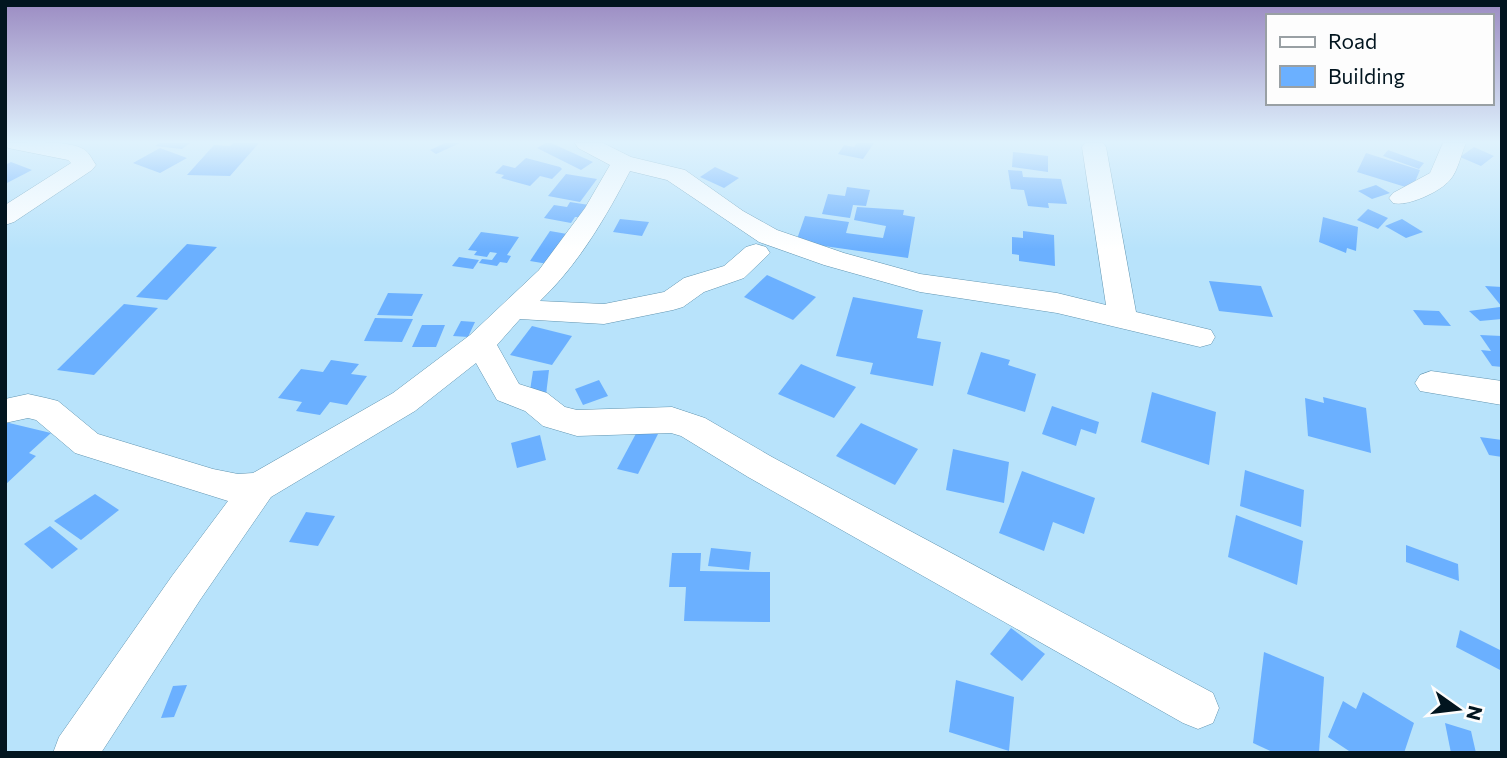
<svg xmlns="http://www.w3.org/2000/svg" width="1507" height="758" viewBox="0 0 1507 758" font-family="Commissioner,sans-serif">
  <rect width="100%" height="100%" fill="#b8e3fb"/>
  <!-- building -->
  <g fill="#6bb0ff">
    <polygon points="160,143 190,143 182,149 155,146"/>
    <polygon points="233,143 259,143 230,176 187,175 214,145 230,146"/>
    <polygon points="445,143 460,143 436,154 430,150"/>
    <polygon points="546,143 551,143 593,162 581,170 537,148"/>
    <polygon points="857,143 874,143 863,159 838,154 844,145 854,147"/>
    <polygon points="1474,147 1494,156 1481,166 1460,157"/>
    <polygon points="160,148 187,158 160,173 133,163"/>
    <polygon points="1388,150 1424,163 1419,169 1383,156"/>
    <polygon points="1013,152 1048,156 1048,172 1012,167"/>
    <polygon points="1366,153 1420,170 1412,189 1357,172"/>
    <polygon points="526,158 560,167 562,169 552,179 540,176 530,186 501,178 504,175 495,173 503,165 515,168"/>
    <polygon points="11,162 32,170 5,184 5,165"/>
    <polygon points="715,167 739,178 724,188 700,177"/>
    <polygon points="1008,170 1022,171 1023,177 1061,179 1067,204 1048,203 1049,208 1028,206 1024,190 1011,189"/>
    <polygon points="566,174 597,179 580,202 548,196"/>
    <polygon points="1376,185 1390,193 1372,199 1358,191"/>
    <polygon points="847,187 870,190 866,206 853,205 850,218 822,214 828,194 845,196"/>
    <polygon points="570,202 589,205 580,217 575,217 571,223 544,218 554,205 567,207"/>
    <polygon points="857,207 904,210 903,215 915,217 908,258 796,242 805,216 849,222 846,233 883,238 886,226 854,220"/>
    <polygon points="1368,209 1388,218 1378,229 1357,220"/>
    <polygon points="1323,217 1358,227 1356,251 1347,248 1346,253 1319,242"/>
    <polygon points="620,219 649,222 642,236 613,232"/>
    <polygon points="1402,219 1423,232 1406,238 1385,226"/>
    <polygon points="550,231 567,234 548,264 530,261"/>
    <polygon points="1023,231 1054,235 1055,266 1019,261 1019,255 1012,254 1012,237 1023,238"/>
    <polygon points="481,232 519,237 507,255 511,256 507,263 500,262 497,266 479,263 482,259 492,260 497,253 490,252 487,257 474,255 477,251 468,250"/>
    <polygon points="187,244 217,247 167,300 136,297"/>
    <polygon points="459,257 479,260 473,269 452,266"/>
    <polygon points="767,275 816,297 793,320 744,297"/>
    <polygon points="1209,281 1261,286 1273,317 1219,311"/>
    <polygon points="1485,286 1502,287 1502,307"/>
    <polygon points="388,293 423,294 412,316 377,315"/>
    <polygon points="853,297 923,310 917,338 941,342 933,386 870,374 873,363 836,356"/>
    <polygon points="124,304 158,308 94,375 57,370"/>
    <polygon points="1500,307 1502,319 1480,321 1469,311"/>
    <polygon points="1413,310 1439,311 1451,326 1424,325"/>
    <polygon points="375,318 413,319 402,342 364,341"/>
    <polygon points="461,321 475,322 468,337 453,336"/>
    <polygon points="422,325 445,325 436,347 412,347"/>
    <polygon points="532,326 572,336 552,365 510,355"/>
    <polygon points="1480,335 1502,336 1502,367 1492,366 1481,350 1491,351"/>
    <polygon points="981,352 1010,360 1008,365 1036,374 1025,412 967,394"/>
    <polygon points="331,360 359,364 351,374 367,376 347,405 330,402 320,415 296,411 302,402 278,398 301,369 323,372"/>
    <polygon points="801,364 856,387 834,418 778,394"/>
    <polygon points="549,370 546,395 529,397 533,371"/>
    <polygon points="599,380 608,396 583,405 575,389"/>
    <polygon points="1152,392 1216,412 1209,465 1141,442"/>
    <polygon points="1323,397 1366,408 1371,453 1308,436 1305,398 1324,403"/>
    <polygon points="1052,406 1099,422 1096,434 1081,429 1076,446 1042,434"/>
    <polygon points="5,422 51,433 29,453 36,456 5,485"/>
    <polygon points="861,423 918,449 895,485 836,456"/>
    <polygon points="639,428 659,432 638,474 617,469"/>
    <polygon points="540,435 546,460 517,468 511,443"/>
    <polygon points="1480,437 1502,440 1502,457 1489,455"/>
    <polygon points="953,449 1009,462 1004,503 946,490"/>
    <polygon points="1245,470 1304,490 1301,527 1240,506"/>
    <polygon points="1022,471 1095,498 1084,534 1053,522 1044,551 999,533"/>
    <polygon points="95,494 119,510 81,540 54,521"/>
    <polygon points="306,512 335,516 318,546 289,542"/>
    <polygon points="1236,515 1303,541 1297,585 1228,557"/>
    <polygon points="50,526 78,549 52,569 24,544"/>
    <polygon points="1406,545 1458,564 1459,581 1406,562"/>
    <polygon points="711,548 751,552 749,570 708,566"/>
    <polygon points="672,553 701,553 700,571 770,572 770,622 684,621 686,587 669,587"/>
    <polygon points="1011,628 1045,654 1022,681 990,654"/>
    <polygon points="1460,630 1502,651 1502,671 1456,647"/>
    <polygon points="1264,652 1324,677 1319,753 1275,753 1253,743"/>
    <polygon points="956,680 1014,697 1009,751 949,732"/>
    <polygon points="187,685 174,717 161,718 173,686"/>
    <polygon points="1363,692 1414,723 1404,753 1352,753 1328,737 1343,701 1356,709"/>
    <polygon points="1445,723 1471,731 1476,753 1451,753"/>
  </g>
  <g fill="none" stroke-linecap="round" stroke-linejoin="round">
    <!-- minor casing -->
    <g stroke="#6195b1" stroke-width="1">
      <g id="minor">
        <path d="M5 143C24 143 72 139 86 151 90 154 93 161 96 165L92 170 14 222 5 225V205L71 163 68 160 8 148Z"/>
        <path d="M575 143H603L631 157 685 170 743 211 777 230 844 253 920 274 1057 293 1106 305 1082 147 1085 143H1103L1106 147 1136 312 1211 330 1215 337 1211 344 1200 347 1057 313 920 292 824 265 759 242 667 180 630 171C606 217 578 265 540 301L604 304 664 292 684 278 724 266 746 247 756 244 766 247 770 253 744 278 704 292 683 307 673 310 604 324 520 319 497 345 519 384 547 393 565 407 577 410 672 407 705 418 772 457 1213 693 1219 708 1213 723 1198 729 1183 723 748 477 681 436 671 433 577 436 543 426 525 411 497 400 476 363 415 411 271 497 200 600 101 753H53L59 737 172 576 228 501 75 453 36 420 28 418 5 423V399L28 394 46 398 58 401 98 434 213 469 238 474 253 473 393 393 470 335 539 270 585 208 610 165 578 148Z"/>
        <path d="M1443 143H1466C1461 154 1458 171 1450 180 1440 192 1407 207 1393 203L1389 198 1393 193 1430 173Z"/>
        <polygon points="1431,371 1502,381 1502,405 1420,391 1415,383 1420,375"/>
      </g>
    </g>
    <!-- minor -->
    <use href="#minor" fill="#fff" fill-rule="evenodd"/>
  </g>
  <!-- sky -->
  <linearGradient id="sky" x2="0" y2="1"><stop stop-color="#9b8bc2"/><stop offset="0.57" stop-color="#dff2fd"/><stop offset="1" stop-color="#dff2fd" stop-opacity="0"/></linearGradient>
  <rect width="1507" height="249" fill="url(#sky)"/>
  <!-- border -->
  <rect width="1507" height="758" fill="none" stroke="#02151f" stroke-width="14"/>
  <!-- legend -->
  <rect x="1266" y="14" width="228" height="91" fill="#fdfdfd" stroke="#99a0a4" stroke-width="2"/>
  <rect x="1280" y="37" width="35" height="10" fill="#ffffff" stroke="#99a0a4" stroke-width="2"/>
  <text x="1328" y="49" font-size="21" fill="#02151f">Road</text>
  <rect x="1280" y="66" width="35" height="21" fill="#6bb0ff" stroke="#99a0a4" stroke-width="2"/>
  <text x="1328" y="84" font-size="21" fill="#02151f">Building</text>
  <!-- north arrow -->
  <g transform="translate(1458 709) rotate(104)" stroke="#fdfdfd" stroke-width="5" paint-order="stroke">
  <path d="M0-5L12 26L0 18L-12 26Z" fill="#02151f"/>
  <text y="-10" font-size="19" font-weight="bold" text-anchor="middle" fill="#02151f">N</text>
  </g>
</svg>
